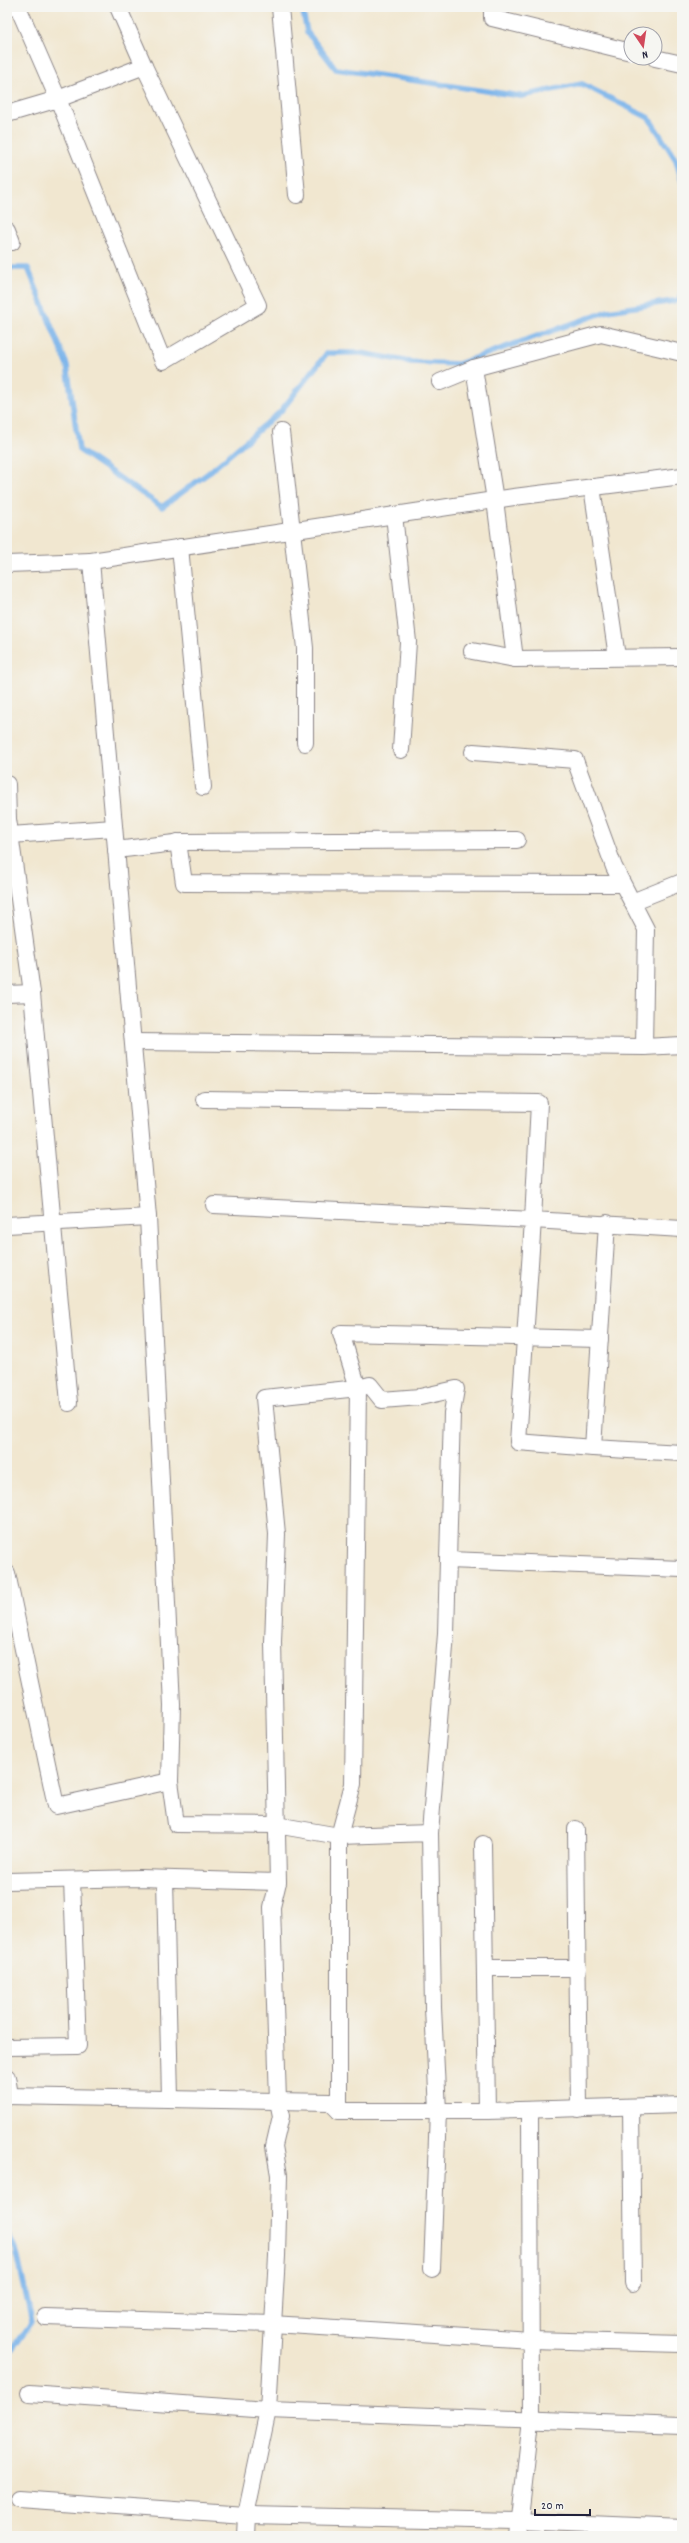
<svg xmlns="http://www.w3.org/2000/svg" width="689" height="2543" viewBox="0 0 689 2543" font-family="Dekko,sans-serif">
  <rect width="100%" height="100%" fill="#f6f6f2"/>
  <filter id="ink" filterUnits="userSpaceOnUse"><feTurbulence type="fractalNoise" baseFrequency=".025" numOctaves="2"/><feDisplacementMap in="SourceGraphic" scale="8" xChannelSelector="R" yChannelSelector="G"/><feConvolveMatrix kernelMatrix="1 2 1 2 8 2 1 2 1" color-interpolation-filters="sRGB"/></filter>
  <filter id="wash" filterUnits="userSpaceOnUse"><feTurbulence type="fractalNoise" baseFrequency=".012" numOctaves="4" result="noise"/><feDisplacementMap in="SourceGraphic" scale="16" xChannelSelector="R" yChannelSelector="G"/><feGaussianBlur stdDeviation="0.9" result="paint"/><feColorMatrix in="noise" values="0 0 0 0 0 0 0 0 0 0 0 0 0 0 0 0 0 1.4 0 .05"/><feComposite in="paint" operator="in"/></filter>
  <g filter="url(#wash)">
    <rect width="100%" height="100%" fill="#f1e7d0"/>
    <g fill="none" stroke-linecap="round" stroke-linejoin="round">
      <!-- stream -->
      <g stroke="#79b3ea" stroke-width="5.5">
        <polyline points="302,7 307,32 336,69 521,96 582,84 649,118 676,160 682,182"/>
        <polyline points="7,268 28,268 67,365 79,450 162,507 207,474 280,412 327,353 360,353 411,362 458,364 608,311 680,300 682,291"/>
        <polyline points="7,2234 16,2249 32,2322 7,2357"/>
      </g>
    </g>
  </g>
  <g filter="url(#ink)">
    <g fill="none" stroke-linecap="round" stroke-linejoin="round">
      <!-- street casing -->
      <g stroke="#8a8486" stroke-width="18">
        <g id="street">
          <polyline points="118,7 144,66"/>
          <polyline points="280,7 297,195"/>
          <polyline points="492,7 492,18 631,52"/>
          <polyline points="655,58 682,64"/>
          <polygon points="144,66 258,305 163,361 58,99"/>
          <polyline points="7,114 58,99 18,7"/>
          <polyline points="7,229 12,242"/>
          <polyline points="474,368 495,500 515,659"/>
          <polyline points="440,382 474,368 601,334 682,353"/>
          <polyline points="281,432 305,648 305,743"/>
          <polyline points="592,487 617,657"/>
          <polyline points="394,515 408,642 401,750"/>
          <polyline points="180,547 203,787"/>
          <polyline points="91,561 514,497 682,476"/>
          <polyline points="7,564 91,561 148,1217 172,1705 170,1781 176,1824 276,1825 339,1836 430,1833 433,2008 438,2111 432,2269"/>
          <polyline points="472,651 515,659 682,657"/>
          <polyline points="473,752 575,760 614,867 646,929 644,1047"/>
          <polyline points="7,784 8,819 32,993 69,1403"/>
          <polyline points="10,835 114,828"/>
          <polyline points="178,842 184,883 622,884"/>
          <polyline points="116,850 183,842 517,840"/>
          <polyline points="632,902 682,882"/>
          <polyline points="7,994 32,993"/>
          <polyline points="133,1042 644,1047 682,1045"/>
          <polyline points="204,1099 539,1103 533,1220 682,1229"/>
          <polyline points="214,1205 533,1220 518,1442 593,1448"/>
          <polyline points="607,1223 593,1448 682,1453"/>
          <polyline points="7,1225 148,1217"/>
          <polyline points="448,1560 682,1569"/>
          <polyline points="7,1573 56,1806 170,1781"/>
          <polyline points="576,1829 579,2109"/>
          <polyline points="430,1833 446,1634 452,1413 456,1389 420,1397 382,1400 370,1385 358,1388 341,1333 600,1339"/>
          <polyline points="483,1844 487,2111"/>
          <polyline points="165,1879 170,2098"/>
          <polyline points="7,1881 140,1878 278,1882 272,1907 278,2101 281,2116 274,2146 279,2175 277,2256 268,2410 246,2515 245,2536"/>
          <polyline points="278,1882 273,1642 277,1534 264,1398 358,1388 353,1784 339,1836 339,2111"/>
          <polyline points="485,1968 578,1968"/>
          <polyline points="7,2047 78,2046 72,1880"/>
          <polyline points="7,2077 10,2095"/>
          <polyline points="7,2096 330,2102 339,2111 487,2111 682,2105"/>
          <polyline points="631,2107 633,2283"/>
          <polyline points="45,2317 272,2324 531,2340 682,2344"/>
          <polyline points="29,2393 268,2410 682,2425"/>
          <polyline points="18,2499 246,2515 519,2521 682,2528"/>
          <polyline points="518,2536 531,2420 530,2110"/>
        </g>
      </g>
      <!-- street -->
      <use href="#street" stroke="#fff" stroke-width="16"/>
    </g>
  </g>
  <!-- margin -->
  <rect width="689" height="2543" fill="none" stroke="#f6f6f2" stroke-width="24"/>
  <!-- north arrow -->
  <g transform="translate(643 46) rotate(167)"><circle r="19" fill="#f6f6f2" stroke="#a1a1a9"/>
  <path d="M0-3L7 15L0 10L-7 15Z" fill="#d1495b"/>
  <text y="-6" font-size="11" font-weight="bold" text-anchor="middle" fill="#22223b">N</text>
  </g>
  <!-- scale -->
  <path d="M535 2509v6h55v-6" fill="none" stroke="#22223b" stroke-width="2"/>
  <text x="541" y="2509" font-size="12" fill="#22223b" stroke="#f6f6f2" stroke-width="3" paint-order="stroke">20 m</text>
</svg>
